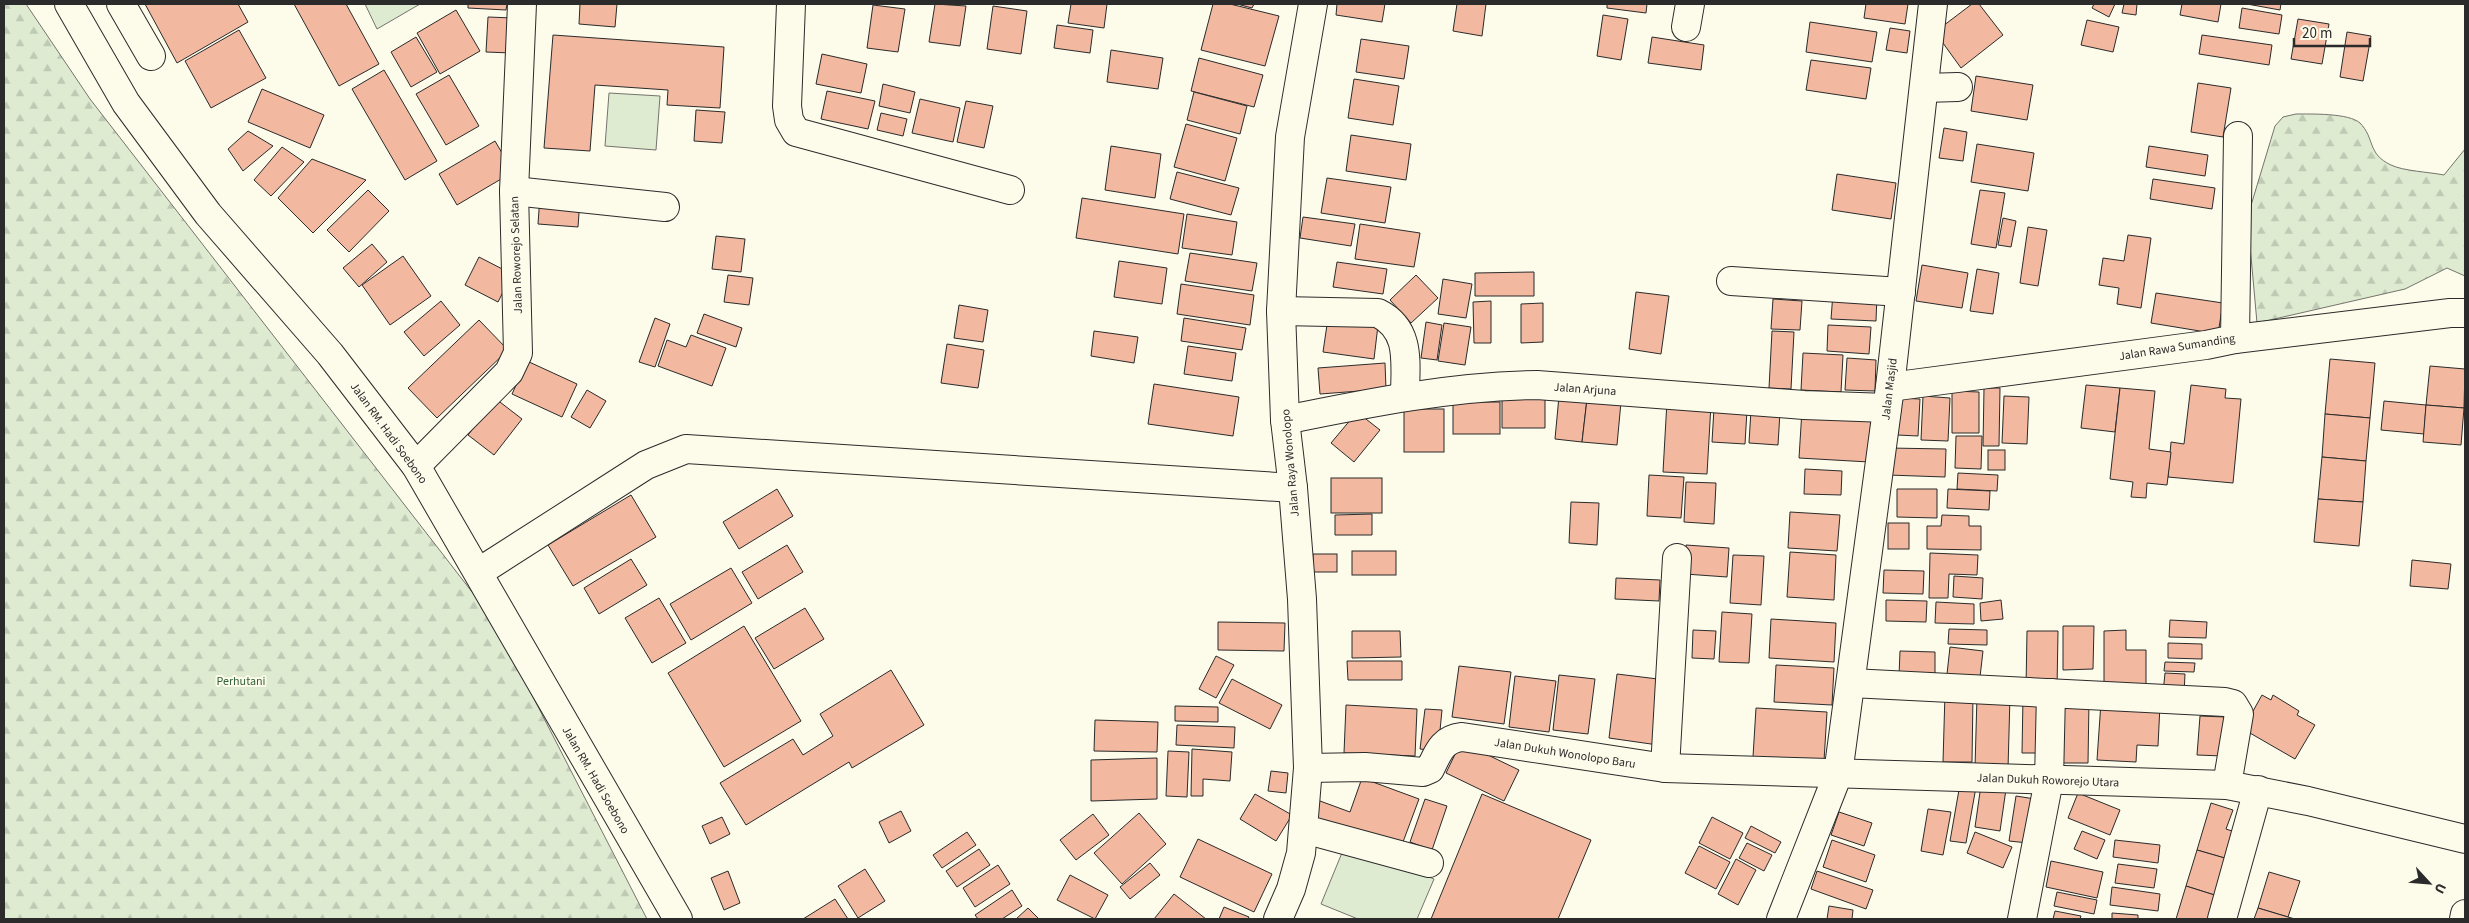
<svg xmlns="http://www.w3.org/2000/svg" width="2469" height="923" viewBox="0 0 2469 923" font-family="'Source Sans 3',sans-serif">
  <defs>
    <pattern id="forest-firs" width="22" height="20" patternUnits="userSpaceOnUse" patternTransform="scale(1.25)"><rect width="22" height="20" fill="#deebd1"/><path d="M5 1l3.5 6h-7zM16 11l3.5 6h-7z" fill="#bfcab4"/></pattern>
  </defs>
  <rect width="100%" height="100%" fill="#fdfbea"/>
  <!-- forest -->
  <g fill="url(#forest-firs)" stroke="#74746e">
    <polygon points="4,4 26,4 90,99 493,619 647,919 4,919"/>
    <path d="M2296 114C2311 114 2349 113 2360 123 2375 138 2367 154 2391 165 2403 171 2429 172 2444 175L2465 149V276L2447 268 2405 289 2257 323 2248 223 2249 212 2275 126 2283 117Z"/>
  </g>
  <!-- green -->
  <g fill="#deebd1" stroke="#74746e">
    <polygon points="365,4 420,4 377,29"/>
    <polygon points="609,93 660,96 656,150 605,146"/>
    <polygon points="1346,843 1434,879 1417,919 1358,919 1321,904"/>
  </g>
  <!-- building -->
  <g fill="#f2b8a0" stroke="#2b2b2b">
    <polygon points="145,4 238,4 248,22 177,63"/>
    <polygon points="294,4 346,4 379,64 339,86"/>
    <polygon points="468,4 507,4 506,10 468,8"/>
    <polygon points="580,4 617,4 615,27 579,24"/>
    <polygon points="935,4 966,6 960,46 929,42"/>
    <polygon points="1071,4 1107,4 1104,28 1068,23"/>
    <polygon points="1213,4 1230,4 1279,16 1265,66 1201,50"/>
    <polygon points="1237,4 1254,4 1252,8"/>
    <polygon points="1337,4 1385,4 1382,22 1336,15"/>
    <polygon points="1457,4 1486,4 1482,36 1453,31"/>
    <polygon points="1607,4 1647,4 1646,13 1607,8"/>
    <polygon points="1866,4 1908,4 1905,24 1864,18"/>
    <polygon points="1972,4 1979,4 2003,35 1961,68 1935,32"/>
    <polygon points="2094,4 2115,4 2109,17 2092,8"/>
    <polygon points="2124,4 2137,4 2136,15 2122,13"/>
    <polygon points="2182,4 2221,4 2218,22 2180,15"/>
    <polygon points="2247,4 2281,4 2280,10"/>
    <polygon points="873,5 905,9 898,52 867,48"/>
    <polygon points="993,6 1027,11 1021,54 987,49"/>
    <polygon points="2242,8 2282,15 2279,34 2239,28"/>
    <polygon points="456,10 480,51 440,74 417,33"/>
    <polygon points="1603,15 1628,19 1621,60 1597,56"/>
    <polygon points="488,17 513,18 511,53 486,52"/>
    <polygon points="2298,19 2329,24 2322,64 2291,59"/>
    <polygon points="2087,20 2119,27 2113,52 2081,45"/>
    <polygon points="1810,22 1877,32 1872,62 1806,52"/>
    <polygon points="1057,25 1093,30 1090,53 1054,48"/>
    <polygon points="1890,28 1910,31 1907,53 1886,50"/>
    <polygon points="239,30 266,78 211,108 185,61"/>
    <polygon points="2347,32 2371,36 2363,81 2340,77"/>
    <polygon points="553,35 724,47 720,108 667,105 668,90 595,85 590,151 544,148"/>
    <polygon points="2202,35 2272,45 2269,65 2199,54"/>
    <polygon points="416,37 437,72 411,87 391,52"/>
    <polygon points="1652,37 1704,45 1701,70 1648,63"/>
    <polygon points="1361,39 1409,46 1404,79 1356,72"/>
    <polygon points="1111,50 1163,58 1158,89 1107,82"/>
    <polygon points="822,54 867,64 861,93 816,84"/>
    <polygon points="1199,58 1263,75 1254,107 1191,91"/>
    <polygon points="1811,60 1871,68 1866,99 1806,90"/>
    <polygon points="384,70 437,161 405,180 352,89"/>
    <polygon points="449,75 479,126 446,145 416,94"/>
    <polygon points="1976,76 2033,85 2027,120 1971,111"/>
    <polygon points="1354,79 1399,86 1393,125 1348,118"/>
    <polygon points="2198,83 2231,88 2223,137 2191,132"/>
    <polygon points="883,84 915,92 910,113 879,106"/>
    <polygon points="262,89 324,115 310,148 248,122"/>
    <polygon points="827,91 875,101 868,129 821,119"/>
    <polygon points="1194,92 1247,106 1240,134 1187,120"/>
    <polygon points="920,99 960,108 953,142 912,133"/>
    <polygon points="966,101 993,106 984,148 957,142"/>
    <polygon points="696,110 725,112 722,143 694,141"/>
    <polygon points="881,113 907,119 903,136 877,130"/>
    <polygon points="1186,124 1237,138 1225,181 1174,167"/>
    <polygon points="1944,128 1967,132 1963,161 1939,158"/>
    <polygon points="248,131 273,146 243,171 228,149"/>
    <polygon points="1351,135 1411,144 1406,180 1346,171"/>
    <polygon points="495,141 513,172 457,205 439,174"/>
    <polygon points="1977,144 2034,153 2028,191 1971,182"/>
    <polygon points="1111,146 1161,154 1155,198 1105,190"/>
    <polygon points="2149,146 2208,155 2205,176 2146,167"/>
    <polygon points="282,147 304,162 271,196 254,180"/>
    <polygon points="312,159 366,180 313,233 278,198"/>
    <polygon points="1177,172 1239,188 1231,215 1170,199"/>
    <polygon points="1837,174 1896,183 1891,219 1832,210"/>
    <polygon points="1327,178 1391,187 1385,223 1321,213"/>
    <polygon points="2153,179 2215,188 2212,209 2150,199"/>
    <polygon points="368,190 389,211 349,252 327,230"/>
    <polygon points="1980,190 2005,193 1996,248 1971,244"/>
    <polygon points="540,196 580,199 578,227 538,224"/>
    <polygon points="1082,198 1184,214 1178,254 1076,238"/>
    <polygon points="1187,214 1237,222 1232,255 1182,248"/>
    <polygon points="1303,217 1355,224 1351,246 1300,238"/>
    <polygon points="2003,218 2016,221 2011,247 1998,245"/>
    <polygon points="1360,224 1420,233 1414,267 1355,259"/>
    <polygon points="2028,227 2047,230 2038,286 2020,283"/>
    <polygon points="2128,235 2151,238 2141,308 2117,304 2119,288 2099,285 2103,258 2124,261"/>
    <polygon points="716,236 745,239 741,272 712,269"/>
    <polygon points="372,244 387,262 359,287 343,268"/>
    <polygon points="1190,253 1257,263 1252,291 1185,281"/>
    <polygon points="403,256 431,296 390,325 362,285"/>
    <polygon points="479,257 512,274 498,302 465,285"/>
    <polygon points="1119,261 1167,268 1162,304 1114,297"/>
    <polygon points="1337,262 1387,269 1383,294 1333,287"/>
    <polygon points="1922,265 1968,273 1962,308 1916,301"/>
    <polygon points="1977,269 1999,273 1993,314 1970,311"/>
    <polygon points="1534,272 1534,296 1475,296 1475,273"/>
    <polygon points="728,275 753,278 749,305 724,302"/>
    <polygon points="1416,275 1438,298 1411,323 1390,300"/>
    <polygon points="1443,279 1472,284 1466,318 1438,314"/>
    <polygon points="1181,284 1254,295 1250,325 1177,314"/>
    <polygon points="1636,292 1669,296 1661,354 1629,349"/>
    <polygon points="1833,293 1877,295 1876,321 1831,319"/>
    <polygon points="2156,293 2223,303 2218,334 2151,323"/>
    <polygon points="1773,299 1802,301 1800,330 1771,329"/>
    <polygon points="441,301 460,325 424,356 404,332"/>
    <polygon points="1491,301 1491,343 1474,343 1473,302"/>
    <polygon points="1543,303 1543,342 1521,343 1521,304"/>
    <polygon points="959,305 988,310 983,342 954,338"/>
    <polygon points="704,314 742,328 736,347 697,333"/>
    <polygon points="655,318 670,324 655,367 639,362"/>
    <polygon points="1184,318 1246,328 1242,350 1181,341"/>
    <polygon points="1328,318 1378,325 1374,359 1323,352"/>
    <polygon points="479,320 508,350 437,418 408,388"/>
    <polygon points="1426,322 1442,325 1437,360 1421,358"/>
    <polygon points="1444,323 1471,327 1465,365 1438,361"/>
    <polygon points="1828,325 1871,327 1869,354 1827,351"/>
    <polygon points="1094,331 1138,337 1134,363 1091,356"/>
    <polygon points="1772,331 1794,332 1791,389 1769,388"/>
    <polygon points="691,335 726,348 712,386 658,366 667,340 686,347"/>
    <polygon points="947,344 984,350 978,388 941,383"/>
    <polygon points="1188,346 1236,353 1232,381 1184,374"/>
    <polygon points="1803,353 1843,355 1841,392 1801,390"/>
    <polygon points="1847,358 1876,360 1875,391 1845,390"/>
    <polygon points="2330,359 2375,363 2370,418 2325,414"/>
    <polygon points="527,361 577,384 562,417 512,394"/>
    <polygon points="1385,363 1386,389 1320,394 1318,368"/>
    <polygon points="2430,366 2465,369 2464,408 2426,405"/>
    <polygon points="1154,384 1239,397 1233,436 1148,424"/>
    <polygon points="2086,385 2120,388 2115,432 2081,428"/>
    <polygon points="2191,385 2226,389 2225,398 2241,399 2233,483 2168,477 2171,442 2184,444"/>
    <polygon points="1984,388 2000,388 1999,446 1983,446"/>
    <polygon points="2120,388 2155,391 2149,449 2171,452 2167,485 2147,483 2146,498 2131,497 2133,482 2110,479"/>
    <polygon points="587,390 606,401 590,428 571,417"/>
    <polygon points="1952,391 1979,392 1979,433 1952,433"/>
    <polygon points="1545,393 1545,428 1502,428 1502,394"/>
    <polygon points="1559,396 1587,399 1582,442 1555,439"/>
    <polygon points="1923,396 1950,398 1948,441 1921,440"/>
    <polygon points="2004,396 2029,397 2027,444 2002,443"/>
    <polygon points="1898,398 1920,399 1918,436 1897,435"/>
    <polygon points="496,399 522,419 494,455 468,435"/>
    <polygon points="1587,399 1621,402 1617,445 1582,442"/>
    <polygon points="1667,401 1711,404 1707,474 1663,472"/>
    <polygon points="2384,401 2426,405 2424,434 2381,430"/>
    <rect x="1453" y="402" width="47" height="32"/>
    <polygon points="2426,405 2464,408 2461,445 2423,442"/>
    <polygon points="1714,408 1747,410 1745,444 1712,442"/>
    <rect x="1404" y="409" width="40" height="43"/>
    <polygon points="1751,410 1780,412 1778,445 1749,443"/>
    <polygon points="1802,410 1872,414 1869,462 1799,458"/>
    <polygon points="1357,412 1380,430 1354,462 1331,443"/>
    <polygon points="2325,414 2370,418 2366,461 2322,457"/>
    <polygon points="1956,436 1982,436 1981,469 1955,468"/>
    <polygon points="1889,448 1946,449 1945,477 1888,475"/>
    <rect x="1988" y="450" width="17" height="20"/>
    <polygon points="2322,457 2366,461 2363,502 2318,499"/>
    <polygon points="1805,469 1842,471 1841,495 1804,494"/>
    <polygon points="1958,473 1998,475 1997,491 1957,489"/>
    <polygon points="1649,475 1684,477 1681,518 1647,516"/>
    <rect x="1331" y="478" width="51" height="35"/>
    <polygon points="1686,482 1716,483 1714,524 1684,522"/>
    <polygon points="777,489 793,516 739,549 723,522"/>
    <polygon points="1897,489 1937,489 1937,518 1897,517"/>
    <polygon points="1948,489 1990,491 1989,510 1947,508"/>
    <polygon points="631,495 656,537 573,586 548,545"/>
    <polygon points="2318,499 2363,502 2359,546 2314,542"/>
    <polygon points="1571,502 1599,503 1597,545 1569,543"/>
    <polygon points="1790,512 1840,515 1837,551 1788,548"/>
    <polygon points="1372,514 1372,535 1335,535 1335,515"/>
    <polygon points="1942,515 1969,516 1969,526 1981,526 1981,550 1927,549 1927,526 1941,526"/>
    <rect x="1888" y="523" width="21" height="26"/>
    <polygon points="787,545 803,572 758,599 742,572"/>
    <polygon points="1686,545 1729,548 1727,577 1685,574"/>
    <rect x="1352" y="551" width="44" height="24"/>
    <polygon points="1790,552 1836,555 1834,600 1787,597"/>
    <polygon points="1930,553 1978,555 1977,575 1949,574 1948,598 1929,598"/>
    <rect x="1313" y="554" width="24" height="18"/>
    <polygon points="1733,555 1764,556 1761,605 1730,603"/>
    <polygon points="631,559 647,585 599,614 584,588"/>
    <polygon points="2412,560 2451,564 2448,589 2410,586"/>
    <polygon points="731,568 752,603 691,640 670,604"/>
    <polygon points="1884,570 1924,571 1923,594 1883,593"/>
    <polygon points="1954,576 1983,578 1982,599 1953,597"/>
    <polygon points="1616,578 1660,580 1659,601 1615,599"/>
    <polygon points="659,598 686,643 652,663 625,618"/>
    <polygon points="1886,600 1927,601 1926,622 1886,621"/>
    <polygon points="2001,600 2003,619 1981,621 1980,603"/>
    <polygon points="1936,602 1974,604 1974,624 1935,623"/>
    <polygon points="805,608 824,639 774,669 755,638"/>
    <polygon points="1722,612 1752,614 1749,663 1719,662"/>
    <polygon points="1771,619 1836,623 1834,662 1769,658"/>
    <polygon points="2170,620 2207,622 2206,638 2169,637"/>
    <polygon points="1218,622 1285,623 1284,651 1218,650"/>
    <polygon points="744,626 801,721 724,767 668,673"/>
    <polygon points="2063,626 2094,626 2093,669 2063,670"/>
    <polygon points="1949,629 1987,630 1987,645 1948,644"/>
    <polygon points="1693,630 1716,631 1714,659 1692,658"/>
    <polygon points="2126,630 2126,650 2146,650 2146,694 2104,694 2104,631"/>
    <polygon points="1352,631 1400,631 1401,657 1352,658"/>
    <polygon points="2027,631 2058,631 2057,689 2026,688"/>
    <polygon points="2168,643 2202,644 2202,659 2168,658"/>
    <polygon points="1950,647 1983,651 1980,677 1947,674"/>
    <polygon points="1900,651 1935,652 1935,676 1899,676"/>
    <polygon points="1216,656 1234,665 1216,698 1199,689"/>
    <polygon points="1347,661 1402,661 1402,680 1348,680"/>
    <polygon points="2165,662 2195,663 2194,672 2164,671"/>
    <polygon points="1776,665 1834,668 1832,705 1774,702"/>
    <polygon points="1459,666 1511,672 1504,724 1452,717"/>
    <polygon points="891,670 924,725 852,768 849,762 746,825 720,783 793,739 803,755 833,736 820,714"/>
    <polygon points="2165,673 2185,674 2184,694 2163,693"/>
    <polygon points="1617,674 1666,680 1658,745 1609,738"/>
    <polygon points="1559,675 1595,679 1588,734 1553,730"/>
    <polygon points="1515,676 1556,681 1549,732 1509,727"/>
    <polygon points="1232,679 1282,705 1270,729 1219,703"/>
    <polygon points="1945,693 1973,694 1972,762 1943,762"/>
    <polygon points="2262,695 2271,700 2273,695 2299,711 2297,715 2315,725 2295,759 2243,729"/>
    <polygon points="1977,696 2010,696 2008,769 1975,768"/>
    <polygon points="2023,697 2047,697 2046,753 2022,753"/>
    <polygon points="2054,700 2089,700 2088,763 2053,763"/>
    <polygon points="2101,702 2160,705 2158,746 2137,745 2136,762 2097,760"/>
    <polygon points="1346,705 1417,709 1415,756 1344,753"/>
    <polygon points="1175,706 1218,707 1218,722 1175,721"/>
    <polygon points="1756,708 1827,712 1824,761 1753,757"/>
    <polygon points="1425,709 1442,710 1438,751 1420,749"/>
    <polygon points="2200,716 2225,717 2223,756 2197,755"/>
    <polygon points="1095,720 1158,722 1157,752 1094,751"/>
    <polygon points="1177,725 1235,727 1234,748 1176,745"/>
    <polygon points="1461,742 1519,770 1504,801 1446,773"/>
    <polygon points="1192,749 1232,752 1230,781 1203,779 1203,796 1191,796"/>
    <polygon points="1168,751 1189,752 1187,797 1166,796"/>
    <polygon points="1157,758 1157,799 1091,801 1091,760"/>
    <polygon points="1271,771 1288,773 1286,793 1268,791"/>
    <polygon points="1362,778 1419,799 1400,850 1313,819 1320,801 1350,812"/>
    <polygon points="1960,784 1976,787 1966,843 1950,841"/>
    <polygon points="1981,785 2006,789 2000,831 1975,827"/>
    <polygon points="2078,793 2120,810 2110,835 2068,818"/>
    <polygon points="1255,794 1292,815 1276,841 1240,819"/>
    <polygon points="1482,794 1591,840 1558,919 1431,919"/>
    <polygon points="2016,796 2035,799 2028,843 2009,841"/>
    <polygon points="1425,799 1447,806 1432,850 1410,842"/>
    <polygon points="2211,803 2233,810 2226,829 2244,835 2235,861 2197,850"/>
    <polygon points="1928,809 1951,812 1943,855 1921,851"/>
    <polygon points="901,811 911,831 889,843 879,822"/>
    <polygon points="1839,812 1872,823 1864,846 1831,835"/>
    <polygon points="1139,813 1166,844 1122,884 1094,853"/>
    <polygon points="1093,814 1109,835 1076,860 1060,840"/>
    <polygon points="722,817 730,834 710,844 702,826"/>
    <polygon points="1712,817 1743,833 1730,859 1699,843"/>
    <polygon points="1751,826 1781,842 1775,853 1745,838"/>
    <polygon points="2082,831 2105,840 2097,859 2074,849"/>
    <polygon points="967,832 976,845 942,868 933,855"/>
    <polygon points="1975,832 2012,847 2003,868 1967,853"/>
    <polygon points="1198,839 1272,874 1254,912 1180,877"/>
    <polygon points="1832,840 1875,855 1866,882 1823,867"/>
    <polygon points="2115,840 2160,845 2158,863 2113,857"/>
    <polygon points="1747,843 1772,855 1764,871 1739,858"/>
    <polygon points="1699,846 1730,862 1716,889 1685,873"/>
    <polygon points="979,849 990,865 957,887 946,871"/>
    <polygon points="2197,850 2235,861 2224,898 2186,886"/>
    <polygon points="1736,859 1756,870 1738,905 1718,894"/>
    <polygon points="2051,861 2103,872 2097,898 2046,887"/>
    <polygon points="1150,863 1160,875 1130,899 1120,887"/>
    <polygon points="2118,864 2157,869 2154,888 2115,883"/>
    <polygon points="998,865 1010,884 975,907 963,888"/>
    <polygon points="865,869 885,901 858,918 838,886"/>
    <polygon points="728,871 740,903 724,910 711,878"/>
    <polygon points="1817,871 1873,890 1866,909 1811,889"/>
    <polygon points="2269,872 2300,881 2288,917 2258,908"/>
    <polygon points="1070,875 1108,895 1095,919 1057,900"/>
    <polygon points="2186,886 2224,898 2218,919 2176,919"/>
    <polygon points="2112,887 2160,894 2158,911 2110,905"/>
    <polygon points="1012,890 1022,906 1002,919 978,919 975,915"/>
    <polygon points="2057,892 2097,900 2094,914 2054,906"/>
    <polygon points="1174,894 1206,919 1154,919"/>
    <polygon points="835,899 848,919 803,919"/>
    <polygon points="1829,906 1853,910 1852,919 1827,919"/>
    <polygon points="1224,907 1249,917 1248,919 1219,919"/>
    <polygon points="1028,908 1039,919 1016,919"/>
    <polygon points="2258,908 2288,917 2295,919 2254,919"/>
    <polygon points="2055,911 2081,916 2080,919 2053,919"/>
    <polygon points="2112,913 2138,915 2138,919 2112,919"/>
  </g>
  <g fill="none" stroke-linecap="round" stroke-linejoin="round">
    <!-- minor casing -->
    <g stroke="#2b2b2b" stroke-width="30">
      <g id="minor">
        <polyline points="121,4 151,56"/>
        <polyline points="791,4 787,106 789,120 796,132 1010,190"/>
        <polyline points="1686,27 1690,4"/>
        <polyline points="1924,88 1958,87"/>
        <polyline points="514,191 665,207"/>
        <polyline points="1731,281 1901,292"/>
        <path d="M1281 311 1378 313C1412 330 1405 364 1405 397"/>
        <polyline points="2235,339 2238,136"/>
        <polyline points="1890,387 2206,345 2235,339 2450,313 2465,313"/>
        <path d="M1285 420C1368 403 1452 386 1537 385L1804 405 1887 408"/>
        <polyline points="416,466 509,372 518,353 514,191 522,4"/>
        <polyline points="479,572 646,465 686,449 1293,488"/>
        <polyline points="1851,683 2225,702 2233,704 2239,714 2227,785"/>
        <path d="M1308 768 1365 767 1423 772 1430 769C1438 753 1442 739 1462 737L1665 768 2227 785 2308 801 2465 839"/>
        <polyline points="1665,768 1677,558"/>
        <polyline points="1304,829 1429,863"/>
        <polyline points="1278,919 1291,889 1301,853 1308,768 1302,599 1293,488 1285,420 1281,311 1290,137 1313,4"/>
        <polyline points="1781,919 1838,774 1890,387 1933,4"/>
        <polyline points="2022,919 2049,780 2051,693"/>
        <polyline points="2222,919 2258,790"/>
        <polyline points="2464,919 2465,914"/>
      </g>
    </g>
    <!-- major casing -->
    <g stroke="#2b2b2b" stroke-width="30">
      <polyline id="major" points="69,4 126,103 208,214 330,354 416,466 678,919"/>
    </g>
    <!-- minor -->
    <use href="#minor" stroke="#fdfbea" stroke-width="28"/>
    <!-- major -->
    <use href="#major" stroke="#fdfbea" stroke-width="28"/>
  </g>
  <g text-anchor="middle" stroke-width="4" stroke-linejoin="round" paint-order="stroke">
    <!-- street labels -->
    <g font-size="12" fill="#2b2b2b" stroke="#fdfbea">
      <text transform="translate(516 255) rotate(-92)" y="4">Jalan Roworejo Selatan</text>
      <text transform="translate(2177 347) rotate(-9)" y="4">Jalan Rawa Sumanding</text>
      <text transform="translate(1585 389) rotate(4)" y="4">Jalan Arjuna</text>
      <text transform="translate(1889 389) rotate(-83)" y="4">Jalan Masjid</text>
      <text transform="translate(389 433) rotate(54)" y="4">Jalan RM. Hadi Soebono</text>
      <text transform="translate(1290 463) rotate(-95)" y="4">Jalan Raya Wonolopo</text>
      <text transform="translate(1565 753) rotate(9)" y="4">Jalan Dukuh Wonolopo Baru</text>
      <text transform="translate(596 780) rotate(60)" y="4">Jalan RM. Hadi Soebono</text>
      <text transform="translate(2048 780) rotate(2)" y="4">Jalan Dukuh Roworejo Utara</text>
    </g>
    <!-- park labels -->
    <g font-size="12" fill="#34623c" stroke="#fdfbea">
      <text x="241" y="685">Perhutani</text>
    </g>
  </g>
  <!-- border -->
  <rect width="2469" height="923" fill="none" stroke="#2b2b2b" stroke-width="10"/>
  <!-- north arrow -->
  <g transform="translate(2429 883) rotate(116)" stroke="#fdfbea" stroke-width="4" paint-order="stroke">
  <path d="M0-4L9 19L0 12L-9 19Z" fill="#2b2b2b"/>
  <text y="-8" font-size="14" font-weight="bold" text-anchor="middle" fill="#2b2b2b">U</text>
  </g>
  <!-- scale -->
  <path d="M2294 38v8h76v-8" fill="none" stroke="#2b2b2b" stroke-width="2.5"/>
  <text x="2302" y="38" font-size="15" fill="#2b2b2b" stroke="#fdfbea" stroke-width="4" paint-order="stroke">20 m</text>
</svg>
